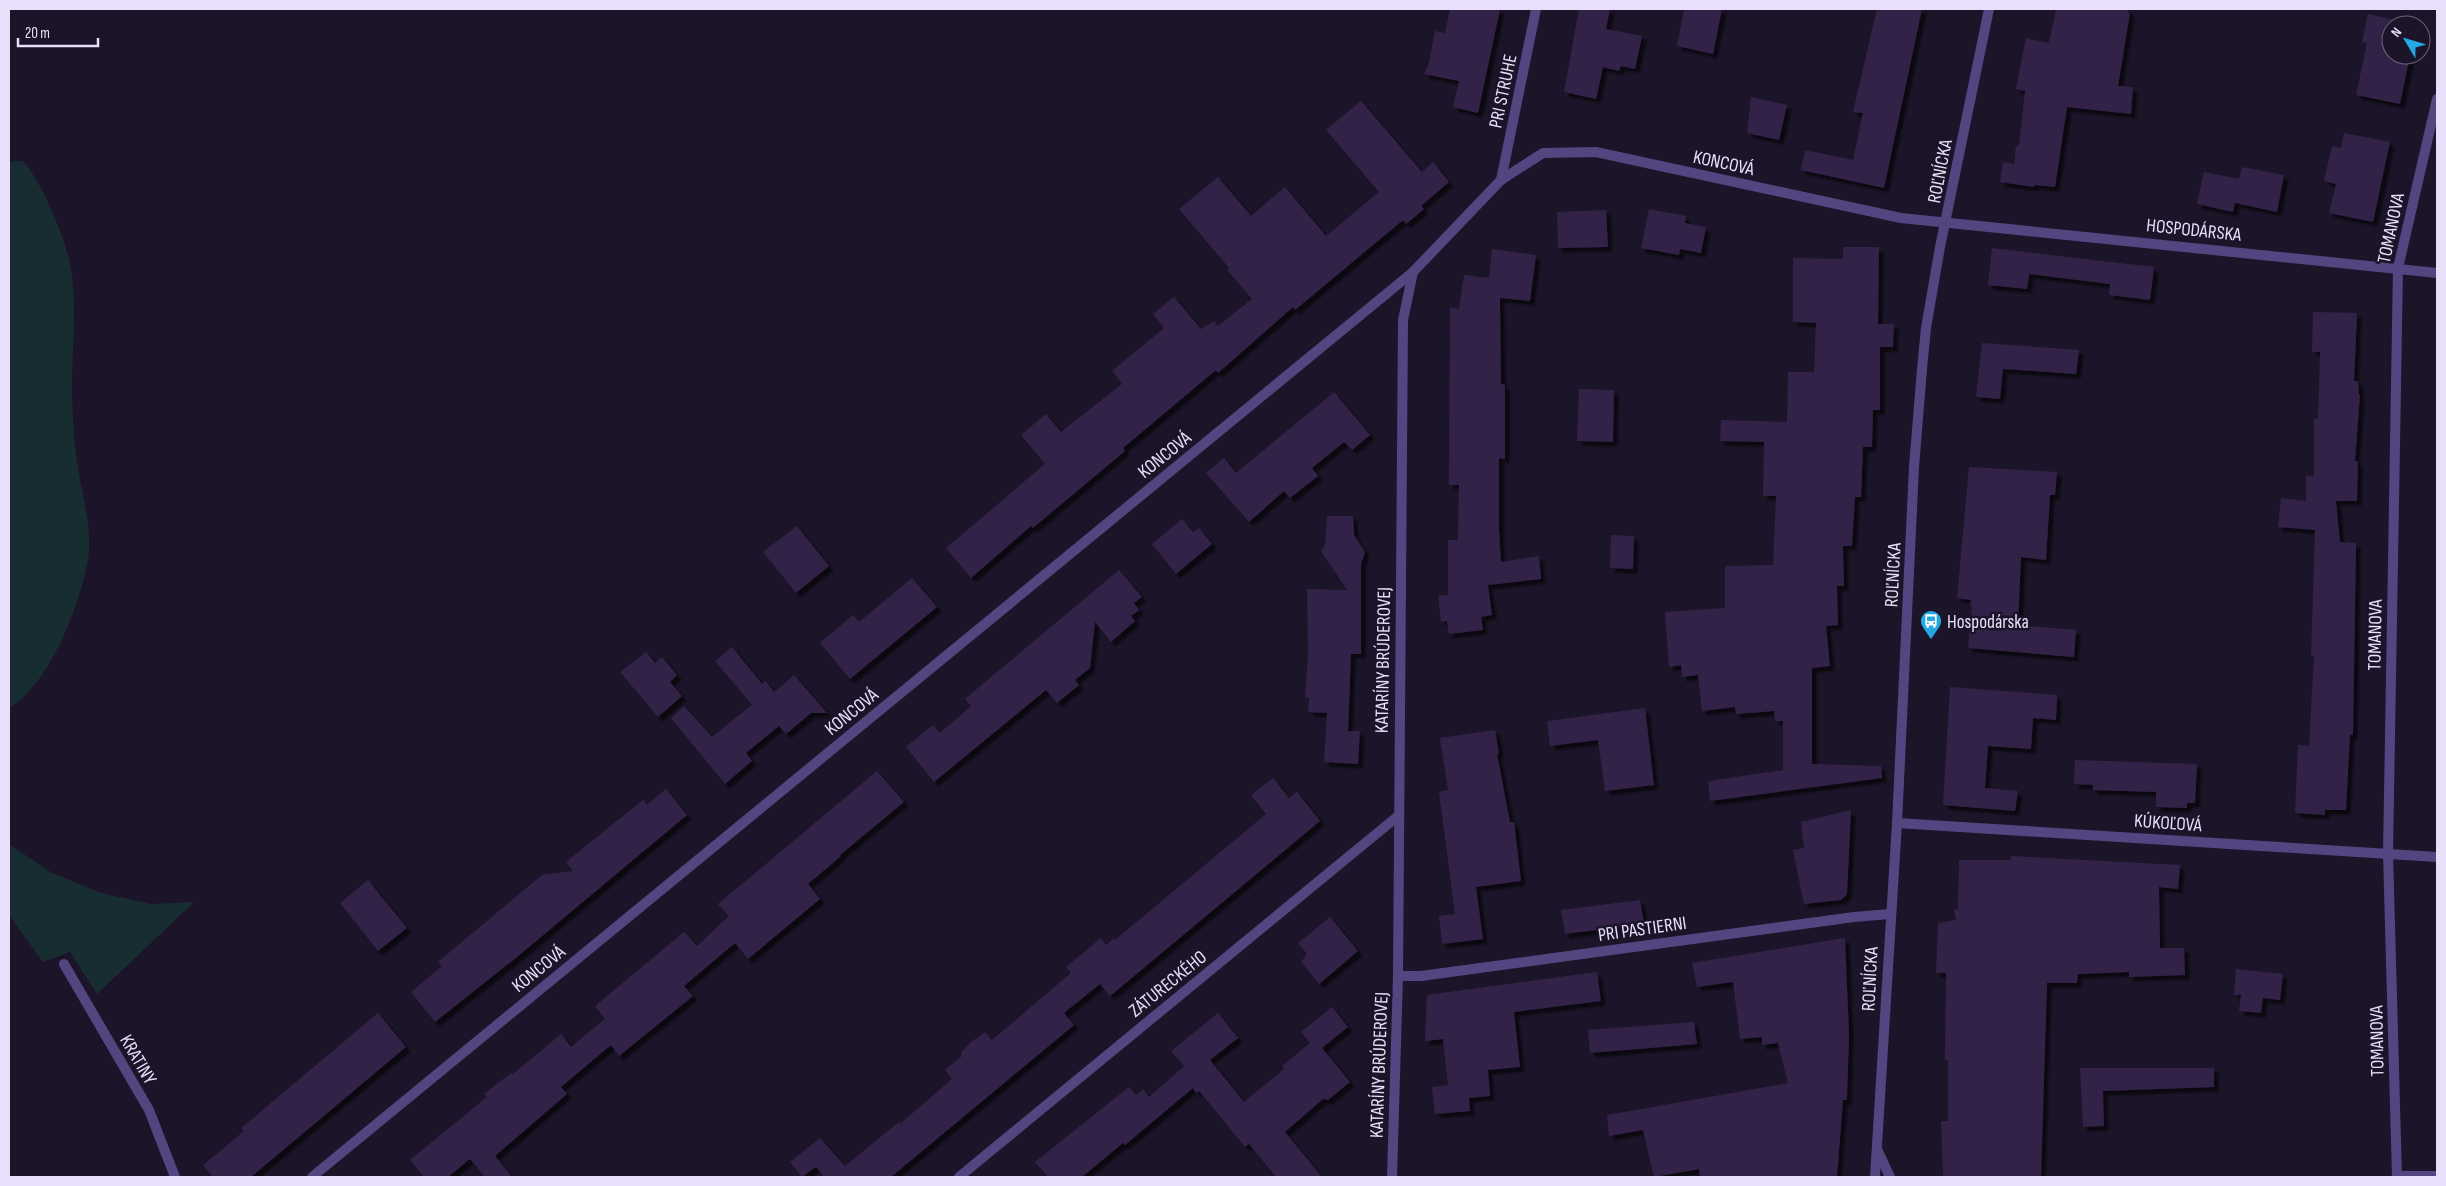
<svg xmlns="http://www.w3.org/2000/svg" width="2446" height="1186" viewBox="0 0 2446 1186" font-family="'Sofia Sans Condensed',sans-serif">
  <defs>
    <filter id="shadow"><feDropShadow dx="4.5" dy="4.5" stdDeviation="1" flood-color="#0009"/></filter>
  </defs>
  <rect width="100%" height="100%" fill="#1c1428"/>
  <!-- green -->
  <g fill="#182d32">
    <path d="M14 161H22C39 175 65 238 69 260 79 304 71 351 72 396 73 419 74 444 78 468 83 500 94 532 87 565 78 609 49 685 9 708V162Z"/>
    <polygon points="9,844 52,873 101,893 151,904 194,902 97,994 70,952 43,962 9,915"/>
  </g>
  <!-- building -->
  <g fill="#322347" filter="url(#shadow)">
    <polygon points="1450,9 1500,9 1478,113 1453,107 1459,81 1424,74 1429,63 1435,31 1445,33"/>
    <polygon points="1579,9 1610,9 1606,29 1642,36 1635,69 1621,66 1619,71 1603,67 1596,99 1564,92"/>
    <polygon points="1684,9 1722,9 1713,54 1677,46"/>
    <polygon points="1877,9 1922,9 1884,188 1801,170 1805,150 1853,160 1863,113 1853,112"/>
    <polygon points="2056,9 2128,9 2128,13 2130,13 2118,86 2133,87 2131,114 2067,107 2055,187 2034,185 2034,187 2000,182 2003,162 2014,164 2016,146 2019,146 2025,91 2016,89 2026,38 2049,43"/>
    <polygon points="2368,14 2416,25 2391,25 2391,55 2410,55 2400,104 2356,95 2367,43 2362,42"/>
    <polygon points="1751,97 1787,105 1779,140 1747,133"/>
    <polygon points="1361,101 1422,172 1433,162 1449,182 1421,206 1424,209 1406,224 1403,220 1295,310 1293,307 1218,373 1216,370 1123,448 1125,451 1033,528 1031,526 971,578 946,548 1045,464 1021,435 1046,414 1061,432 1122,384 1112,371 1164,328 1153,314 1174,297 1201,329 1214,321 1218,326 1252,299 1227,270 1229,268 1179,209 1218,177 1251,216 1285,187 1326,236 1379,192 1326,130"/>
    <polygon points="2344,133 2390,142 2373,222 2329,213 2336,184 2324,181 2332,146 2341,148"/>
    <polygon points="2242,167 2284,175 2277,212 2235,203 2233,212 2197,204 2204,172 2239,179"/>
    <polygon points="1649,209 1686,216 1685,223 1706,227 1701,253 1680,249 1679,255 1641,248"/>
    <polygon points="1606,210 1608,247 1558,248 1557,212"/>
    <polygon points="1843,247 1879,247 1878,324 1894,324 1893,347 1880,347 1880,410 1873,410 1872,447 1863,447 1861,497 1855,497 1852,546 1843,546 1844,586 1837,586 1838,625 1826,626 1830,666 1812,668 1812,764 1881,766 1882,778 1710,801 1708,781 1783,770 1783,721 1775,721 1774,711 1736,714 1735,707 1702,711 1698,675 1682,677 1681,665 1669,667 1665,612 1725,608 1725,566 1773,565 1776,496 1763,496 1764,442 1720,441 1721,420 1787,422 1788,372 1814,372 1816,323 1793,322 1793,258 1843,259"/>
    <polygon points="1992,248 2154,267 2150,300 2109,295 2110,284 2029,274 2027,289 1988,285"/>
    <polygon points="1492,249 1536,255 1530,301 1500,298 1501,384 1505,385 1505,459 1499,458 1499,529 1501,562 1539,556 1541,579 1488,585 1492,615 1481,617 1483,630 1449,634 1447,621 1441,622 1438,596 1448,595 1448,540 1458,540 1459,485 1449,485 1450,308 1459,309 1464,275 1489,278"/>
    <polygon points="2313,312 2357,313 2354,381 2358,381 2359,395 2360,395 2355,461 2358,461 2357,501 2336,501 2340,542 2356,543 2353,735 2350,735 2346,810 2325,810 2325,815 2295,813 2298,745 2309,746 2314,656 2311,656 2315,530 2278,527 2281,498 2306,501 2306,476 2314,476 2314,419 2318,419 2320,352 2312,352"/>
    <polygon points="1982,343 2079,350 2076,374 2003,369 2000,399 1976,397"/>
    <polygon points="1579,389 1614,390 1613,442 1577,441"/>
    <polygon points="1334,392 1370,435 1352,450 1344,442 1312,468 1318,476 1290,498 1284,491 1249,522 1206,473 1224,458 1236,473"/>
    <polygon points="1969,467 2057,472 2055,495 2050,495 2046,560 2021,557 2018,625 2076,630 2074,657 1968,648 1972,606 1970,606 1971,600 1957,598"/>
    <polygon points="1327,516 1353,516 1354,535 1365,552 1361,564 1361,654 1351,654 1348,731 1360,731 1358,764 1324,762 1327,713 1308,712 1309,698 1305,697 1308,654 1307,589 1347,590 1321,551 1325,545"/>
    <polygon points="1182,519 1193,532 1199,528 1212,544 1176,574 1152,544"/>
    <polygon points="797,526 829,566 796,593 763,552"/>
    <polygon points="1611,535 1634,536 1633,569 1610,568"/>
    <polygon points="1119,570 1142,597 1134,603 1139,610 1131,616 1135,621 1111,642 1095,622 1090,668 1075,680 1079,685 1057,703 1046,690 934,782 906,747 933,725 940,733 971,706 965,699"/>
    <polygon points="912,578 937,607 850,679 820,643 853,615 859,622"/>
    <polygon points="732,647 762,684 765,681 774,692 794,675 827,713 811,713 786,734 779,726 746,753 752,761 725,784 671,718 684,706 712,737 752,705 715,661"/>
    <polygon points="646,652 655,663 662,657 677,675 670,682 682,696 658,717 620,672"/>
    <polygon points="1950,687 2057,695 2056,720 2033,718 2031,749 1988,746 1985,788 2018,791 2015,811 1943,805"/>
    <polygon points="1645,708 1654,785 1605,791 1598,740 1550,746 1547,721"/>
    <polygon points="1495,730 1499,754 1497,754 1510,822 1514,822 1521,881 1476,887 1483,939 1442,944 1439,916 1455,914 1439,792 1448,790 1440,738"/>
    <polygon points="2075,760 2197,764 2195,803 2187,803 2187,808 2156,807 2156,792 2093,790 2093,785 2074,784"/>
    <polygon points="877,771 904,802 840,855 841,856 808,884 820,899 748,959 735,943 684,986 693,996 619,1056 611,1045 561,1087 567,1094 495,1156 512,1177 485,1177 470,1159 448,1177 424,1177 410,1160 487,1097 484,1094 511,1073 512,1075 561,1034 571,1047 605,1019 595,1006 684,932 697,946 729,916 718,904"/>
    <polygon points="1273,778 1289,798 1297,792 1320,821 1110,996 1100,984 1064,1013 1074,1025 891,1177 824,1177 816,1167 802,1177 790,1162 820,1138 845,1166 899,1122 900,1124 952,1079 945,1070 961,1057 961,1052 971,1042 985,1032 992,1040 1071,973 1066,967 1101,938 1106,945 1114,938 1115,940 1266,814 1251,795"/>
    <polygon points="666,789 687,815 517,957 435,1022 411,992 442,966 438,962 542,875 573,871 566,862 643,800 647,805"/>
    <polygon points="1851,810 1847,894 1841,900 1804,904 1793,850 1804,848 1801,822"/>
    <polygon points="2011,856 2180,865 2178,889 2159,887 2160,948 2184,948 2185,975 2129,977 2129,972 2078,974 2077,983 2047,983 2041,1177 1943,1177 1941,1121 1948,1121 1948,1060 1945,1060 1946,973 1936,973 1938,923 1956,920 1954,910 1958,909 1959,860 2011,860"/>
    <polygon points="368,880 407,928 378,951 340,903"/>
    <polygon points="1640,900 1644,924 1565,934 1561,910"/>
    <polygon points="1330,917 1358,951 1319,984 1301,962 1307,954 1298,943"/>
    <polygon points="1845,938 1849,1034 1847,1100 1843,1100 1837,1177 1700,1177 1699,1169 1654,1177 1643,1130 1609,1136 1607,1115 1788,1083 1778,1043 1762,1045 1762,1037 1740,1039 1733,982 1697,987 1692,963"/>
    <polygon points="2236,969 2283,974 2280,1000 2263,998 2261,1013 2239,1011 2241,995 2234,995"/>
    <polygon points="1597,972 1601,1001 1514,1012 1520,1067 1488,1070 1490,1096 1469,1098 1470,1111 1435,1114 1432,1087 1448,1085 1443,1039 1425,1041 1427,995"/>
    <polygon points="1332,1007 1348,1027 1322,1048 1350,1082 1328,1100 1323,1099 1285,1132 1322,1177 1276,1177 1249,1144 1245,1147 1199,1091 1196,1093 1193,1088 1125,1145 1123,1143 1082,1177 1048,1177 1035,1162 1129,1087 1136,1095 1143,1089 1149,1097 1184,1066 1171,1051 1218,1013 1238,1038 1210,1060 1244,1102 1284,1069 1282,1066 1310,1043 1301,1032"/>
    <polygon points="378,1013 406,1047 251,1177 213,1177 203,1165 244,1131 241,1128"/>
    <polygon points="1694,1022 1697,1044 1590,1053 1588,1030"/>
    <polygon points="2080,1068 2214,1068 2214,1087 2103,1091 2104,1126 2083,1127"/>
  </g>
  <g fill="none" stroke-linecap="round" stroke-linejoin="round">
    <!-- minor -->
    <g stroke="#544581" stroke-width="10">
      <polyline points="1501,180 1536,9"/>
      <polyline points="1897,823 2437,857"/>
      <polyline points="64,964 149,1110 175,1177"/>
      <polyline points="1398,976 1421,976 1854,917 1890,914"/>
      <polyline points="1877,1149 1890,1177"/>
      <polyline points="2397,1176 2437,1176"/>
      <polyline points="312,1177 1413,272"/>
      <polyline points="959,1177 1398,816"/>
      <polyline points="1392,1177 1398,976 1403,320 1413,272 1501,180 1543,153 1596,152 1901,218 2437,273"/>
      <polyline points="2397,1177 2388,853 2398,268 2437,99"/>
    </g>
    <!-- tertiary -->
    <polyline stroke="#544581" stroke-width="10" points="1875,1177 1897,823 1914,467 1922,369 1926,328 1940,247 1989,9"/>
  </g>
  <!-- icons -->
  <defs>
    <g id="bus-pin" transform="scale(1.125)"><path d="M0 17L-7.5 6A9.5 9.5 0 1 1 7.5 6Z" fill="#24a7e2" stroke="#1c1428"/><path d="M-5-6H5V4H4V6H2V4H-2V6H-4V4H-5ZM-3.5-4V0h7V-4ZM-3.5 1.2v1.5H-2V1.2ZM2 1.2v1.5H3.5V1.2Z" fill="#fff"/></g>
  </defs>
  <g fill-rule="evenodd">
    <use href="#bus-pin" x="1931" y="621"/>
  </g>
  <g text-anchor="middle" stroke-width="5" stroke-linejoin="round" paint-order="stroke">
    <!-- street labels -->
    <g font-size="19" fill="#e8e0fb" stroke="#1c1428">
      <text transform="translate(1502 91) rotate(-78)" y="7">PRI STRUHE</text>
      <text transform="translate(1724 162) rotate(12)" y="7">KONCOVÁ</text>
      <text transform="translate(1939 171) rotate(-79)" y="7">ROĽNÍCKA</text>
      <text transform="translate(2390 228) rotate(-78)" y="7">TOMANOVA</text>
      <text transform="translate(2194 229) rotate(6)" y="7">HOSPODÁRSKA</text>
      <text transform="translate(1164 454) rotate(-39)" y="7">KONCOVÁ</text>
      <text transform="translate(1892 575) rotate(-87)" y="7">ROĽNÍCKA</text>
      <text transform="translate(2374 635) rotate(-89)" y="7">TOMANOVA</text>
      <text transform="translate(1382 660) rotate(-89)" y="7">KATARÍNY BRÚDEROVEJ</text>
      <text transform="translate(851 711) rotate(-39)" y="7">KONCOVÁ</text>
      <text transform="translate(2168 822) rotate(4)" y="7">KÚKOĽOVÁ</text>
      <text transform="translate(1642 928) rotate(-8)" y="7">PRI PASTIERNI</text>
      <text transform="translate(538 968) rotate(-39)" y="7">KONCOVÁ</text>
      <text transform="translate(1869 979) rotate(-87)" y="7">ROĽNÍCKA</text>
      <text transform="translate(1167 983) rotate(-39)" y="7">ZÁTURECKÉHO</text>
      <text transform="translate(2376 1041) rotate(-91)" y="7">TOMANOVA</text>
      <text transform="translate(139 1059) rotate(60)" y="7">KRATINY</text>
      <text transform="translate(1378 1065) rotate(-88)" y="7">KATARÍNY BRÚDEROVEJ</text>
    </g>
    <!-- poi labels -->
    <g font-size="19" fill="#e8e0fb" stroke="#1c1428" text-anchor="start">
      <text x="1947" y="628">Hospodárska</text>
    </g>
  </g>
  <!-- border -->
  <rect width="2446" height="1186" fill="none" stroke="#e8e0fb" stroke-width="20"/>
  <!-- north arrow -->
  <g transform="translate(2406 40) rotate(308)"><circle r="24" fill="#1c1428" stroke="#6e667c"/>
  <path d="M0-4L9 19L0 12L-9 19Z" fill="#24a7e2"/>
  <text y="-8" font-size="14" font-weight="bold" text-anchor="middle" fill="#e8e0fb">N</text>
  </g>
  <!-- scale -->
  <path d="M18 38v8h80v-8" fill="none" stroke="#e8e0fb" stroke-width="2.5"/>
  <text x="25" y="38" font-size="15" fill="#e8e0fb" stroke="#1c1428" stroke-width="4" paint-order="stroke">20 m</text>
</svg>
